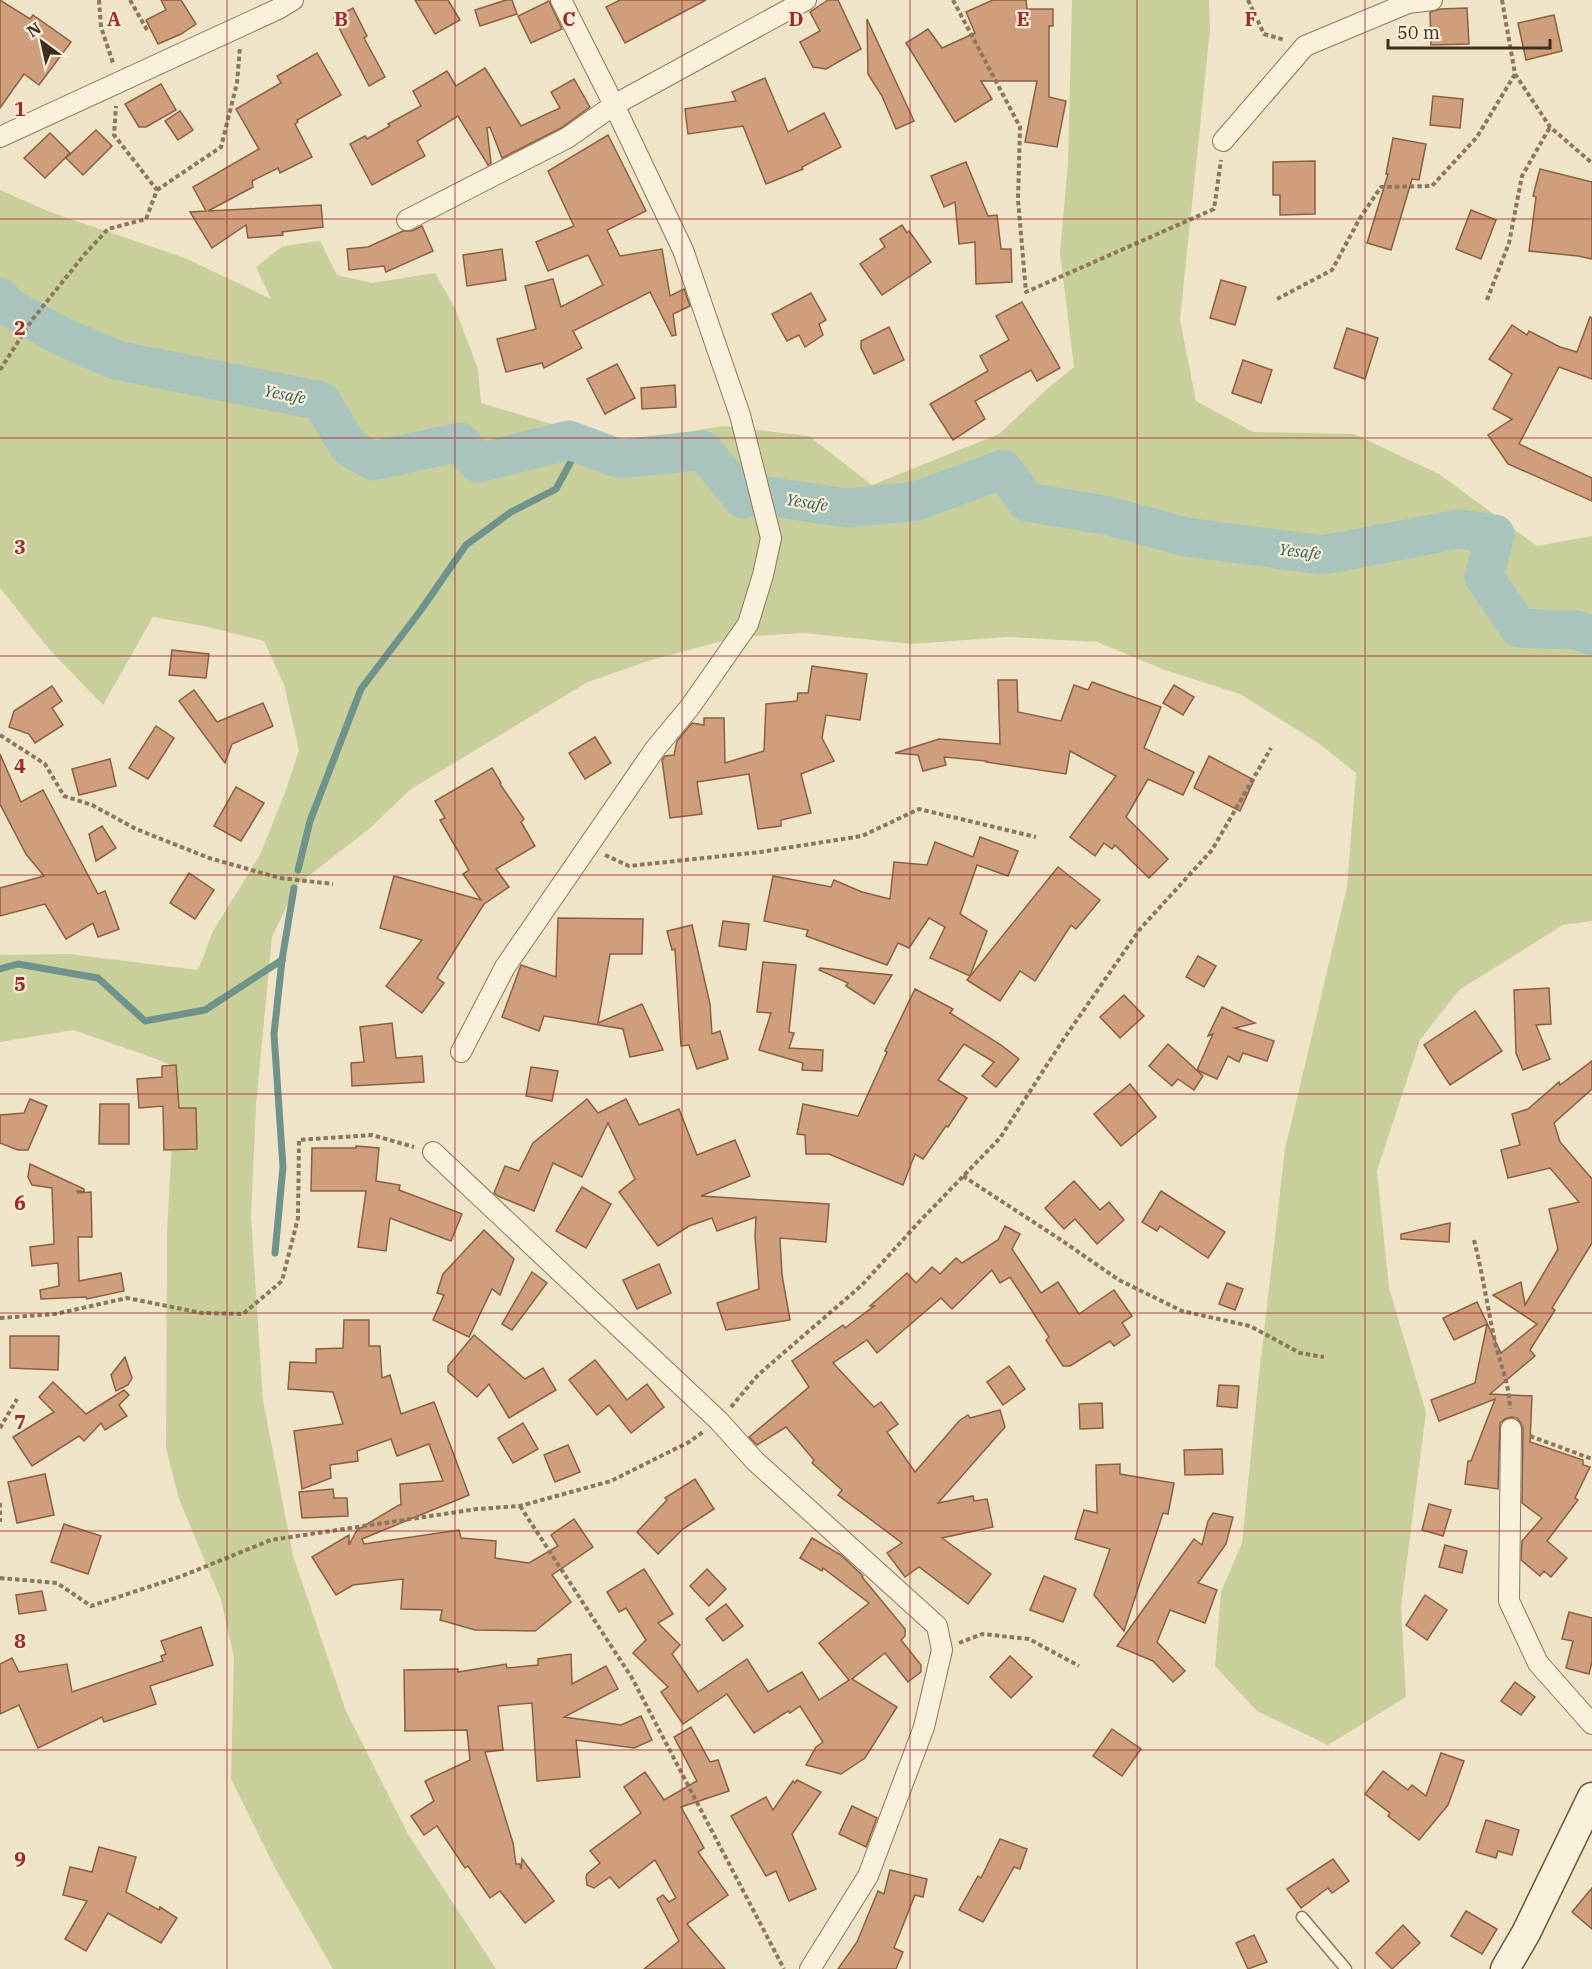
<svg xmlns="http://www.w3.org/2000/svg" width="1592" height="1969" viewBox="0 0 1592 1969" font-family="'IBM Plex Serif',serif">
  <rect width="100%" height="100%" fill="#f0e4c8"/>
  <!-- green -->
  <polygon fill="#c9cf9b" points="1072,0 1209,0 1210,30 1180,320 1196,401 1253,432 1354,434 1439,474 1537,546 1592,536 1592,921 1563,925 1459,990 1420,1040 1377,1171 1389,1288 1426,1412 1401,1607 1406,1697 1328,1745 1257,1711 1215,1666 1221,1592 1242,1543 1259,1375 1285,1149 1347,887 1356,773 1318,743 1240,694 1165,670 1097,642 1007,637 912,644 804,633 738,637 651,660 588,682 411,789 369,829 297,885 272,937 256,1106 251,1216 263,1400 293,1556 346,1711 408,1834 496,1969 333,1969 275,1868 231,1779 234,1657 221,1600 179,1499 166,1448 167,1232 176,1067 140,1053 73,1030 0,1042 0,955 69,954 198,970 213,931 260,855 286,790 299,750 284,685 264,641 204,626 153,617 103,705 48,648 0,588 0,190 50,212 185,258 271,299 256,267 283,246 320,241 337,275 372,283 435,273 455,308 478,369 481,403 616,443 724,426 809,436 872,485 999,434 1047,389 1074,367 1060,253 1068,162"/>
  <g fill="none" stroke-linecap="round" stroke-linejoin="round">
    <!-- stream -->
    <g stroke="#6f938a" stroke-width="7">
      <polyline points="298,870 310,821 361,689 421,610 466,545 511,512 556,489 580,445"/>
      <polyline points="0,969 18,964 98,978 145,1021 205,1010 282,960"/>
      <polyline points="275,1253 283,1167 274,1034 282,960 294,888"/>
    </g>
    <!-- river -->
    <polyline stroke="#a9c4bc" stroke-width="39" points="0,297 7,306 63,337 116,360 321,401 349,447 373,461 460,442 478,463 569,440 620,459 703,450 743,499 759,495 847,508 917,501 1003,469 1027,502 1109,516 1186,537 1323,555 1459,529 1495,534 1484,577 1519,628 1577,630 1592,636"/>
  </g>
  <!-- building -->
  <g fill="#cf9f7d" stroke="#8d5f41" stroke-width="1.5">
    <polygon points="0,0 30,19 33,15 71,42 39,85 24,74 0,108"/>
    <polygon points="161,0 181,0 196,24 181,34 158,44 146,20 166,10"/>
    <polygon points="415,0 448,0 460,20 435,34"/>
    <polygon points="506,0 512,0 517,14 480,26 475,10"/>
    <polygon points="620,0 706,0 625,43 606,7"/>
    <polygon points="828,0 838,0 861,49 826,69 813,67 800,42 820,31 810,12"/>
    <polygon points="993,0 1026,0 1027,9 1053,9 1053,26 1049,26 1049,97 1066,101 1057,147 1025,142 1037,81 981,81 992,99 955,122 906,43 928,29 942,48 975,33 966,12"/>
    <polygon points="549,1 562,29 531,43 518,16"/>
    <polygon points="353,8 367,36 364,38 385,77 369,86 334,18"/>
    <polygon points="1467,8 1469,44 1431,45 1430,12 1440,9"/>
    <polygon points="1554,15 1562,51 1526,60 1518,23"/>
    <polygon points="867,19 914,121 896,129 882,96 868,74"/>
    <polygon points="317,53 341,95 297,120 298,122 295,124 312,157 280,173 278,168 252,181 253,187 208,211 321,205 323,227 282,232 283,235 248,238 246,225 212,248 190,212 206,211 193,187 259,149 236,109 281,83 277,76"/>
    <polygon points="485,68 521,126 560,108 551,92 574,79 590,107 561,128 502,158 490,127 487,128 491,163 488,165 458,116 417,141 425,156 372,185 350,144 365,136 367,139 390,126 388,124 421,106 413,91 447,71 456,86"/>
    <polygon points="765,78 788,132 824,113 841,147 802,167 803,169 766,184 743,126 688,134 685,109 736,101 732,92"/>
    <polygon points="161,84 176,110 146,127 139,127 125,104"/>
    <polygon points="1433,96 1463,99 1460,128 1430,125"/>
    <polygon points="180,111 193,130 178,140 165,121"/>
    <polygon points="96,130 112,146 83,175 66,158"/>
    <polygon points="50,133 70,153 45,178 24,158"/>
    <polygon points="608,135 646,211 607,230 620,256 662,249 670,296 684,289 690,306 673,314 676,335 672,336 650,292 573,331 582,348 544,368 542,363 506,372 497,339 536,329 525,286 553,279 561,307 603,285 588,255 548,271 536,242 574,226 548,171"/>
    <polygon points="1393,138 1426,144 1419,180 1412,179 1391,250 1367,243 1388,174 1386,174"/>
    <polygon points="1315,161 1315,214 1280,215 1280,195 1273,195 1273,162"/>
    <polygon points="966,162 988,216 997,215 1001,249 1011,249 1012,282 976,284 975,242 959,244 955,202 944,207 931,176"/>
    <polygon points="1540,169 1592,182 1592,259 1578,256 1529,251 1536,197 1533,196"/>
    <polygon points="1471,210 1496,220 1481,259 1456,249"/>
    <polygon points="902,225 907,233 909,231 931,262 882,295 860,264 885,247 880,239"/>
    <polygon points="422,226 433,251 386,272 384,266 349,270 347,249 368,247 403,231 412,231"/>
    <polygon points="502,249 506,280 467,286 463,255"/>
    <polygon points="1221,280 1246,287 1235,325 1210,318"/>
    <polygon points="811,293 826,320 819,324 823,335 805,347 799,335 787,341 772,314"/>
    <polygon points="1022,302 1060,368 1037,381 1031,370 975,401 985,419 953,440 930,404 988,371 980,356 1009,340 996,316"/>
    <polygon points="1590,317 1592,318 1592,379 1559,367 1519,444 1592,478 1592,501 1508,464 1488,435 1512,419 1493,409 1512,374 1489,359 1512,325 1527,335 1529,331 1560,347 1577,352"/>
    <polygon points="889,327 904,360 874,374 861,348 861,341"/>
    <polygon points="1347,328 1378,338 1365,379 1334,368"/>
    <polygon points="1243,360 1272,370 1261,403 1232,393"/>
    <polygon points="617,364 635,398 605,414 587,379"/>
    <polygon points="675,385 676,407 642,409 641,388"/>
    <polygon points="172,650 209,654 206,678 169,675"/>
    <polygon points="812,666 867,674 860,720 826,715 822,738 834,761 801,774 811,813 781,820 781,826 758,829 749,774 697,782 702,814 670,818 662,760 665,756 674,755 677,741 692,723 704,725 704,718 724,718 725,763 764,751 766,704 797,701 798,693 808,693"/>
    <polygon points="998,680 1017,680 1018,712 1061,721 1074,685 1088,690 1092,682 1161,707 1144,748 1194,772 1183,795 1148,779 1126,817 1168,859 1149,878 1115,845 1112,849 1104,843 1095,856 1070,837 1116,776 1070,751 1066,774 986,762 987,761 944,757 946,765 923,771 918,755 895,753 939,739 1000,744"/>
    <polygon points="1174,685 1194,697 1183,715 1163,703"/>
    <polygon points="52,686 62,701 52,708 63,725 35,743 29,734 9,727 14,711"/>
    <polygon points="194,690 217,722 263,703 273,726 232,744 225,763 179,701"/>
    <polygon points="156,726 174,738 148,779 129,768"/>
    <polygon points="595,737 611,763 585,779 569,753"/>
    <polygon points="0,754 21,802 43,790 98,894 105,891 119,929 98,937 93,923 66,939 45,904 0,916 0,888 44,876 26,854 0,804"/>
    <polygon points="1209,756 1254,780 1240,811 1194,788"/>
    <polygon points="110,759 116,786 79,795 72,769"/>
    <polygon points="492,768 501,783 500,784 524,819 521,822 535,846 496,869 509,887 484,904 437,978 444,983 422,1013 386,986 422,940 380,928 394,876 481,900 463,874 469,870 440,820 445,818 435,801"/>
    <polygon points="236,787 264,803 241,841 214,826"/>
    <polygon points="102,826 116,848 96,861 89,834"/>
    <polygon points="980,837 1018,851 1008,876 977,865 960,914 987,931 970,976 930,958 945,927 929,918 909,948 898,943 887,965 806,936 808,930 764,921 773,876 831,887 834,880 862,892 890,899 894,862 927,865 935,842 973,857"/>
    <polygon points="1058,867 1100,900 1076,929 1071,925 1035,981 1020,971 1000,1001 967,980"/>
    <polygon points="189,873 214,890 195,919 170,903"/>
    <polygon points="558,918 643,919 642,954 610,954 598,1023 642,1004 663,1050 630,1057 623,1029 544,1016 539,1031 502,1017 521,965 556,977"/>
    <polygon points="723,921 749,924 746,950 719,946"/>
    <polygon points="692,925 710,1004 712,1034 720,1031 728,1059 697,1069 689,1045 681,1046 675,949 672,950 667,931"/>
    <polygon points="1198,956 1216,966 1204,987 1186,977"/>
    <polygon points="763,962 796,965 789,1032 794,1033 789,1048 823,1050 822,1071 802,1070 803,1063 759,1050 771,1013 757,1012"/>
    <polygon points="820,968 892,975 874,1004 846,986 848,983 819,970"/>
    <polygon points="1549,988 1551,1024 1536,1025 1550,1059 1523,1070 1516,1053 1514,990"/>
    <polygon points="915,989 953,1009 950,1013 1001,1045 1019,1059 996,1087 982,1076 994,1062 964,1044 938,1080 967,1098 948,1127 946,1126 923,1159 915,1154 903,1185 829,1154 806,1154 805,1135 797,1134 803,1104 858,1116 887,1052 885,1051"/>
    <polygon points="1124,995 1144,1016 1120,1038 1100,1017"/>
    <polygon points="1222,1007 1255,1023 1235,1028 1274,1041 1267,1061 1243,1053 1239,1062 1228,1056 1217,1079 1197,1070 1213,1034 1208,1036"/>
    <polygon points="1475,1011 1502,1051 1450,1085 1424,1045"/>
    <polygon points="392,1023 396,1058 422,1056 424,1082 352,1086 351,1063 364,1062 360,1027"/>
    <polygon points="1168,1044 1203,1076 1194,1090 1178,1079 1172,1086 1149,1066"/>
    <polygon points="1592,1061 1592,1089 1554,1123 1560,1142 1592,1179 1592,1243 1552,1308 1555,1310 1530,1350 1535,1356 1490,1394 1532,1396 1530,1442 1583,1460 1583,1465 1590,1467 1575,1498 1578,1500 1547,1541 1567,1558 1551,1577 1544,1571 1540,1576 1521,1560 1522,1541 1542,1518 1522,1503 1523,1429 1521,1423 1517,1418 1511,1417 1505,1419 1500,1423 1498,1489 1465,1484 1468,1461 1471,1461 1495,1399 1439,1421 1431,1400 1475,1383 1487,1324 1454,1340 1443,1318 1477,1302 1501,1353 1537,1324 1493,1295 1521,1282 1525,1305 1558,1249 1549,1209 1579,1202 1550,1168 1508,1178 1501,1150 1520,1145 1512,1114 1528,1109 1559,1082 1560,1085"/>
    <polygon points="176,1065 179,1108 196,1108 197,1149 164,1150 163,1106 139,1108 137,1079 162,1077 162,1066"/>
    <polygon points="531,1067 558,1071 552,1101 526,1096"/>
    <polygon points="1130,1084 1156,1117 1121,1146 1094,1114"/>
    <polygon points="30,1099 47,1106 28,1150 18,1150 0,1143 0,1115 24,1113"/>
    <polygon points="587,1099 598,1113 626,1099 639,1125 679,1109 697,1155 735,1140 750,1176 701,1196 829,1204 826,1242 780,1238 782,1275 790,1320 726,1330 717,1303 759,1289 755,1236 756,1217 717,1231 712,1218 689,1226 658,1246 619,1192 635,1179 608,1123 582,1177 553,1163 534,1211 498,1196 494,1193 505,1166 519,1171 533,1143"/>
    <polygon points="100,1104 129,1104 129,1144 99,1144"/>
    <polygon points="356,1146 379,1148 376,1181 400,1185 399,1190 462,1214 451,1241 390,1218 386,1251 358,1247 366,1191 311,1191 312,1148 356,1148"/>
    <polygon points="30,1164 84,1189 84,1192 77,1191 78,1193 91,1192 92,1237 78,1237 79,1281 121,1273 124,1291 87,1299 86,1297 41,1299 40,1290 59,1286 58,1263 32,1266 30,1247 54,1244 52,1188 32,1185 28,1177"/>
    <polygon points="1074,1181 1100,1210 1109,1202 1124,1220 1097,1244 1075,1219 1064,1229 1045,1208"/>
    <polygon points="582,1187 611,1204 586,1248 556,1231"/>
    <polygon points="1161,1191 1225,1232 1208,1258 1160,1226 1157,1231 1142,1222"/>
    <polygon points="1450,1223 1449,1242 1401,1239 1401,1234"/>
    <polygon points="1005,1226 1020,1234 1012,1249 1041,1293 1058,1282 1079,1314 1114,1290 1132,1316 1122,1323 1130,1335 1114,1346 1110,1341 1070,1366 1063,1366 1046,1340 1049,1337 1010,1277 1000,1283 992,1270 952,1309 941,1298 877,1353 867,1340 833,1363 874,1407 881,1402 898,1424 887,1432 915,1472 959,1421 968,1415 970,1418 1000,1410 1005,1427 938,1503 973,1496 974,1501 987,1499 993,1527 942,1538 991,1574 968,1604 919,1567 905,1577 887,1553 902,1543 838,1495 842,1490 812,1463 814,1460 786,1427 757,1445 749,1437 809,1387 792,1361 843,1325 845,1328 874,1306 870,1306 907,1273 916,1283 932,1267 940,1274 956,1258 962,1263 998,1240"/>
    <polygon points="484,1230 514,1259 500,1295 492,1289 469,1337 433,1320 444,1295 437,1293 443,1274"/>
    <polygon points="659,1264 671,1293 637,1309 623,1280"/>
    <polygon points="532,1272 547,1283 512,1330 502,1324"/>
    <polygon points="1227,1283 1243,1289 1235,1310 1219,1304"/>
    <polygon points="344,1320 369,1320 369,1346 380,1346 382,1378 390,1375 401,1414 434,1402 469,1495 362,1539 364,1544 459,1530 461,1538 496,1541 495,1558 529,1563 558,1546 551,1535 574,1519 593,1547 552,1575 571,1602 535,1631 475,1630 440,1620 442,1610 401,1609 403,1579 353,1585 336,1595 312,1557 349,1535 349,1545 357,1530 399,1505 401,1505 400,1484 443,1481 429,1444 397,1456 391,1439 357,1451 358,1461 330,1465 331,1478 302,1489 294,1431 343,1424 333,1392 288,1389 290,1362 316,1363 316,1349 343,1348"/>
    <polygon points="474,1335 525,1379 543,1368 556,1390 509,1418 489,1384 477,1397 448,1372 448,1366"/>
    <polygon points="10,1336 59,1336 58,1370 10,1368"/>
    <polygon points="125,1357 132,1378 128,1385 116,1391 111,1375"/>
    <polygon points="595,1360 627,1400 647,1384 664,1407 631,1433 609,1405 597,1415 569,1380"/>
    <polygon points="1009,1366 1025,1389 1003,1405 987,1382"/>
    <polygon points="53,1382 86,1414 124,1390 129,1395 119,1405 127,1416 105,1430 101,1423 84,1441 79,1436 32,1466 13,1437 54,1412 39,1397"/>
    <polygon points="1219,1385 1239,1386 1237,1408 1217,1406"/>
    <polygon points="1102,1403 1103,1428 1080,1429 1079,1404"/>
    <polygon points="523,1423 538,1449 513,1463 498,1438"/>
    <polygon points="568,1445 580,1472 555,1482 544,1455"/>
    <polygon points="1222,1449 1223,1474 1185,1475 1184,1450"/>
    <polygon points="1120,1464 1120,1474 1174,1483 1168,1514 1163,1513 1124,1631 1094,1595 1110,1549 1075,1539 1084,1510 1097,1513 1096,1465"/>
    <polygon points="45,1474 54,1515 17,1523 8,1482"/>
    <polygon points="695,1479 714,1509 683,1529 658,1554 637,1532 667,1500 665,1498"/>
    <polygon points="333,1489 334,1498 347,1498 348,1516 302,1518 299,1492"/>
    <polygon points="1429,1504 1451,1510 1443,1536 1422,1530"/>
    <polygon points="1213,1513 1233,1517 1226,1544 1198,1583 1217,1590 1205,1623 1170,1610 1157,1642 1185,1671 1173,1682 1153,1661 1117,1646 1194,1539 1202,1545 1208,1521"/>
    <polygon points="64,1524 101,1536 88,1574 51,1562"/>
    <polygon points="812,1538 841,1555 863,1576 862,1577 905,1629 905,1636 901,1640 921,1665 921,1672 908,1682 885,1653 852,1679 897,1707 865,1758 841,1774 806,1765 816,1747 823,1742 800,1706 790,1713 788,1711 754,1733 727,1694 683,1724 661,1692 668,1687 633,1653 646,1640 626,1608 619,1612 607,1592 644,1569 673,1614 658,1623 680,1645 672,1654 698,1692 747,1659 768,1692 802,1672 819,1700 849,1680 819,1643 869,1603 823,1568 822,1571 800,1558"/>
    <polygon points="1445,1545 1467,1551 1462,1573 1439,1567"/>
    <polygon points="707,1569 726,1589 709,1606 690,1586"/>
    <polygon points="1044,1576 1076,1589 1063,1622 1030,1610"/>
    <polygon points="42,1591 46,1610 19,1614 16,1595"/>
    <polygon points="1425,1595 1447,1610 1427,1640 1406,1625"/>
    <polygon points="726,1604 743,1626 723,1641 706,1619"/>
    <polygon points="1569,1612 1592,1618 1592,1662 1589,1674 1566,1668 1573,1641 1562,1639"/>
    <polygon points="201,1627 213,1665 150,1686 156,1704 104,1722 102,1717 38,1748 19,1705 0,1714 0,1664 12,1658 19,1672 67,1664 72,1692 163,1661 161,1656 166,1654 161,1641"/>
    <polygon points="571,1654 572,1684 606,1666 618,1689 564,1717 621,1725 641,1716 652,1740 634,1748 576,1740 580,1777 537,1781 532,1703 498,1706 503,1750 485,1752 513,1843 516,1864 520,1864 521,1869 522,1859 554,1901 525,1923 500,1891 490,1898 468,1866 465,1868 437,1826 424,1835 411,1816 434,1801 425,1781 470,1760 467,1730 405,1731 404,1670 458,1669 458,1672 506,1664 507,1668 538,1665 538,1659"/>
    <polygon points="1010,1656 1032,1677 1011,1698 990,1677"/>
    <polygon points="1515,1682 1535,1697 1521,1715 1501,1701"/>
    <polygon points="691,1727 710,1762 718,1760 729,1791 681,1807 704,1848 698,1852 728,1895 687,1924 725,1969 644,1969 679,1941 657,1899 663,1895 669,1902 676,1898 655,1860 619,1888 610,1877 594,1888 587,1885 586,1877 587,1874 600,1863 590,1851 641,1813 624,1787 645,1772 664,1800 697,1781 674,1737"/>
    <polygon points="1112,1729 1141,1749 1122,1776 1093,1756"/>
    <polygon points="1441,1753 1464,1761 1448,1805 1419,1840 1388,1816 1390,1813 1365,1794 1383,1771 1408,1790 1412,1785 1426,1796"/>
    <polygon points="797,1780 821,1792 792,1834 816,1889 789,1901 776,1871 766,1876 731,1816 766,1797 773,1810 793,1781 795,1783"/>
    <polygon points="852,1806 877,1818 866,1847 839,1834"/>
    <polygon points="1486,1820 1519,1830 1512,1855 1498,1851 1496,1858 1476,1852"/>
    <polygon points="1000,1839 1027,1849 1020,1869 1014,1867 983,1922 959,1910 978,1876 981,1878"/>
    <polygon points="99,1847 136,1857 126,1892 159,1910 160,1907 177,1918 161,1943 108,1913 86,1951 65,1939 87,1901 63,1895 70,1867 92,1872"/>
    <polygon points="1333,1859 1349,1881 1332,1893 1328,1888 1301,1908 1287,1889"/>
    <polygon points="890,1870 927,1879 923,1897 915,1895 894,1948 903,1952 896,1969 838,1969 857,1942 878,1891 884,1894"/>
    <polygon points="1592,1888 1592,1929 1572,1912"/>
    <polygon points="1466,1911 1497,1929 1482,1954 1451,1936"/>
    <polygon points="1403,1925 1420,1943 1392,1969 1376,1953"/>
    <polygon points="1254,1935 1267,1962 1248,1969 1236,1943"/>
  </g>
  <g fill="none" stroke-linecap="round" stroke-linejoin="round">
    <!-- lane casing -->
    <g stroke="#8d765c" stroke-width="13">
      <polyline id="lane" points="1302,1917 1346,1969"/>
    </g>
    <!-- street casing -->
    <g stroke="#8d765c" stroke-width="22">
      <g id="street">
        <polyline points="0,137 278,9 293,0"/>
        <polyline points="1223,141 1305,46 1408,3 1432,0"/>
        <polyline points="407,220 567,138 614,105 806,0"/>
        <polyline points="461,1052 505,967 655,749 690,707 748,624 763,575 771,538 740,415 683,250 614,105 561,0"/>
        <polyline points="433,1152 719,1421 755,1461 937,1626 942,1650 924,1727 868,1876 810,1969"/>
        <polyline points="1511,1429 1509,1601 1538,1663 1592,1724"/>
      </g>
    </g>
    <!-- secondary casing -->
    <g stroke="#6f573f" stroke-width="31">
      <polyline id="secondary" points="1505,1969 1526,1933 1592,1797"/>
    </g>
    <!-- path -->
    <g stroke="#8d765c" stroke-width="4" stroke-dasharray="4.5 3" stroke-linecap="butt">
      <polyline points="99,0 101,27 113,63"/>
      <polyline points="130,0 147,30"/>
      <polyline points="953,0 1020,127 1018,200 1026,292 1214,209 1221,160"/>
      <polyline points="1248,0 1264,34 1285,40"/>
      <polyline points="1502,0 1515,74 1550,127 1592,163"/>
      <polyline points="157,190 221,147 237,83 240,47"/>
      <polyline points="1277,299 1332,270 1360,218 1381,187 1432,186 1477,137 1515,74"/>
      <polyline points="1487,300 1509,243 1522,176 1550,127"/>
      <polyline points="0,370 32,320 84,255 108,229 146,219 157,190 114,135 116,106"/>
      <polyline points="0,735 45,764 64,796 92,805 136,829 209,858 280,878 333,884"/>
      <polyline points="605,855 629,866 760,852 862,836 919,809 1036,837"/>
      <polyline points="963,1176 1061,1240 1119,1280 1182,1311 1250,1326 1300,1353 1324,1357"/>
      <path d="M1474 1240C1483 1275 1488 1311 1496 1346 1502 1370 1509 1383 1510 1409"/>
      <polyline points="0,1318 55,1314 127,1298 202,1313 243,1314 282,1281 298,1218 299,1140 372,1135 414,1147"/>
      <polyline points="731,1407 758,1375 862,1285 919,1222 1000,1138 1063,1040 1140,929 1212,850 1271,748"/>
      <polyline points="0,1428 17,1399"/>
      <polyline points="1530,1436 1592,1459"/>
      <polyline points="0,1503 0,1522"/>
      <polyline points="520,1506 632,1678 784,1969"/>
      <polyline points="0,1578 57,1583 91,1606 182,1576 271,1540 477,1509 520,1506 611,1481 689,1442 703,1432"/>
      <polyline points="959,1643 982,1634 1029,1639 1079,1666"/>
    </g>
    <!-- lane -->
    <use href="#lane" stroke="#faf1dc" stroke-width="10"/>
    <!-- street -->
    <use href="#street" stroke="#faf1dc" stroke-width="20"/>
    <!-- secondary -->
    <use href="#secondary" stroke="#faf1dc" stroke-width="28"/>
  </g>
  <!-- grid -->
  <path fill="none" stroke="#9e2a2b" stroke-width="1.5" stroke-opacity="0.55" d="M227 0V1969M455 0V1969M682 0V1969M910 0V1969M1137 0V1969M1365 0V1969M0 219H1592M0 438H1592M0 656H1592M0 875H1592M0 1094H1592M0 1313H1592M0 1531H1592M0 1750H1592"/>
  <g text-anchor="middle" stroke-width="4.5" stroke-linejoin="round" paint-order="stroke">
    <!-- water labels -->
    <g font-size="16" font-style="italic" fill="#2f5d5a" stroke="#f7eed8">
      <text transform="translate(285 394) rotate(11)" y="6">Yesafe</text>
      <text transform="translate(807 502) rotate(9)" y="6">Yesafe</text>
      <text transform="translate(1300 551) rotate(6)" y="6">Yesafe</text>
    </g>
  </g>
  <g font-size="20" text-anchor="middle" font-weight="bold" fill="#9e2a2b" stroke="#f7eed8" stroke-width="4.5" stroke-linejoin="round" paint-order="stroke">
    <text x="114" y="26">A</text>
    <text x="341" y="26">B</text>
    <text x="569" y="26">C</text>
    <text x="796" y="26">D</text>
    <text x="1023" y="26">E</text>
    <text x="1251" y="26">F</text>
    <text x="20" y="116">1</text>
    <text x="20" y="335">2</text>
    <text x="20" y="554">3</text>
    <text x="20" y="773">4</text>
    <text x="20" y="991">5</text>
    <text x="20" y="1210">6</text>
    <text x="20" y="1429">7</text>
    <text x="20" y="1648">8</text>
    <text x="20" y="1866">9</text>
  </g>
  <!-- north arrow -->
  <g transform="translate(42 42) rotate(327)" stroke="#f7eed8" stroke-width="4.5" paint-order="stroke">
  <path d="M0-4.5L10 22L0 15L-10 22Z" fill="#3d2e20"/>
  <text y="-9" font-size="16" font-weight="bold" text-anchor="middle" fill="#3d2e20">N</text>
  </g>
  <!-- scale -->
  <path d="M1388 39v9h162v-9" fill="none" stroke="#3d2e20" stroke-width="3"/>
  <text x="1397" y="39" font-size="18" fill="#3d2e20" stroke="#f7eed8" stroke-width="4.5" paint-order="stroke">50 m</text>
</svg>
